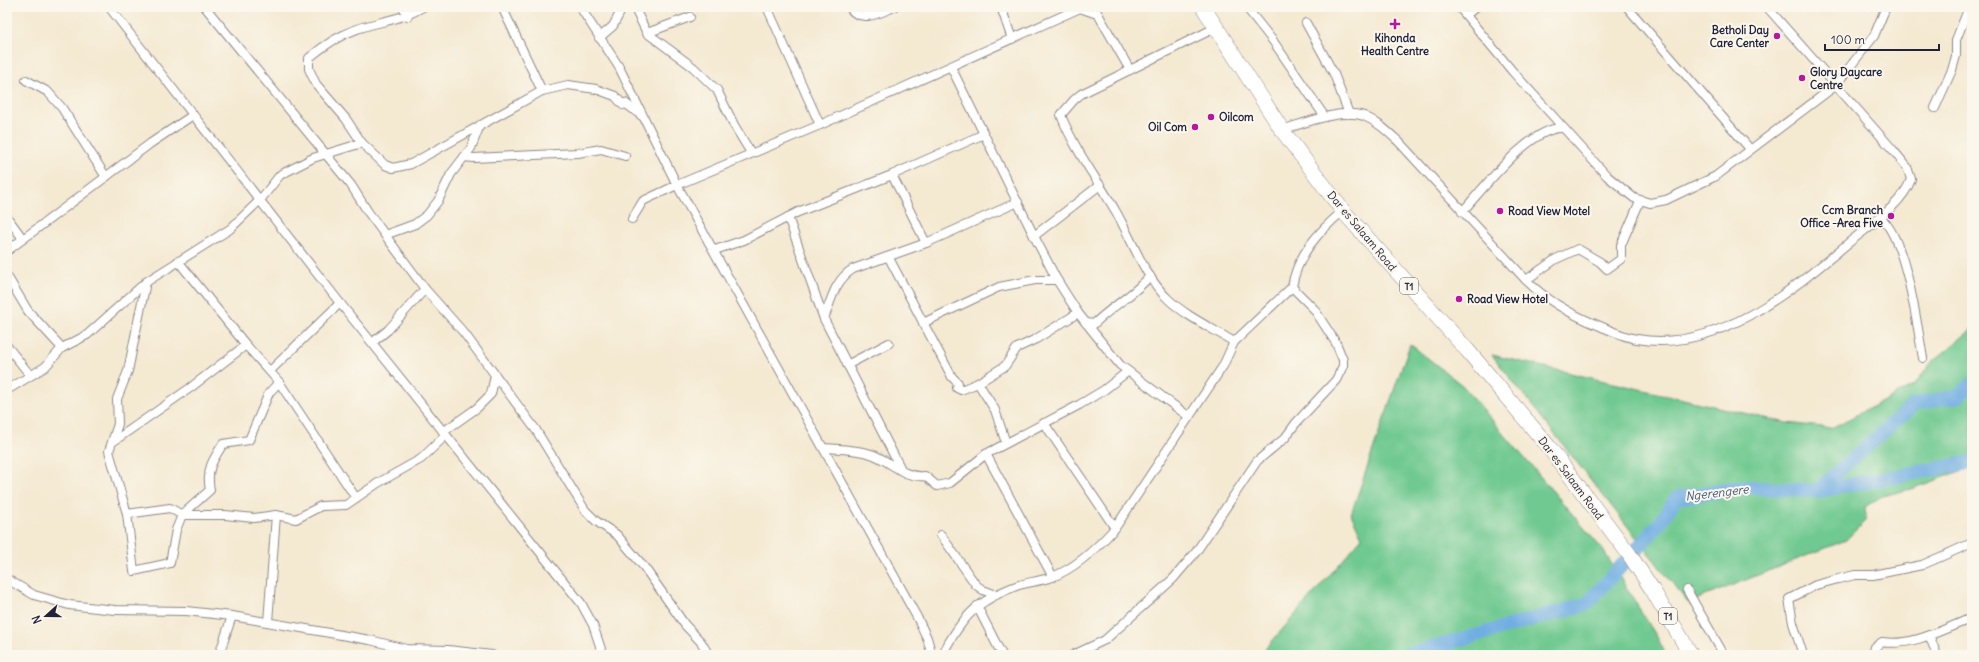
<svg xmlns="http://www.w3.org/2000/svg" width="1979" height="662" viewBox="0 0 1979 662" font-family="Delius,sans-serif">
  <rect width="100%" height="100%" fill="#fbf7ec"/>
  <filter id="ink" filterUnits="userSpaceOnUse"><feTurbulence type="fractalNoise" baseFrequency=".025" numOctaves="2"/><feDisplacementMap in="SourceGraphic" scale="8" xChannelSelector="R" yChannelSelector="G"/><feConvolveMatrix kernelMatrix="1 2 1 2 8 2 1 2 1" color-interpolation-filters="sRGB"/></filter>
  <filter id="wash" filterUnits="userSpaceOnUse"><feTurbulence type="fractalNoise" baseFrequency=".012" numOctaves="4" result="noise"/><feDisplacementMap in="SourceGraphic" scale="16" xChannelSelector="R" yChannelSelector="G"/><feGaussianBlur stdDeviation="0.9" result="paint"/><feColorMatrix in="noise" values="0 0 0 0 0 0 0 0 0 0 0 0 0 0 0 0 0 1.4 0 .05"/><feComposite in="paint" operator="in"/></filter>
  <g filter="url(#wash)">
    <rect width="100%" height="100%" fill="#f4e9d1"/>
    <!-- green -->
    <g fill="#6fc990" stroke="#487666">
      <polygon points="1972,329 1972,467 1911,489 1882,496 1865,507 1866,520 1846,540 1688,603 1492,355 1787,423 1831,428 1915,385 1931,363"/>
      <polygon points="1410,344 1463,386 1603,550 1657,637 1666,655 1260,655 1362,538 1351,514"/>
    </g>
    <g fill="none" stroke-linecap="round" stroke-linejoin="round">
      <!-- river -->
      <g stroke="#70ade2" stroke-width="14">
        <polyline points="1817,491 1972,462"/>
        <polyline points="1407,655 1587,604 1660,523 1676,498 1746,487 1816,491 1915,404 1959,396 1972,383"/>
      </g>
    </g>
  </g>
  <g filter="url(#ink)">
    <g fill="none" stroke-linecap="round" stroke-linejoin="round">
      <!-- street casing -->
      <g stroke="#8b8686" stroke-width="10">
        <g id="street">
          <polyline points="109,7 340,303 581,603 593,625 603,655"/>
          <polyline points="205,7 351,185 368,212 425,289 464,333 536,430 585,510 596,521 617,535 644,567 685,625 701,642 709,655"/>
          <polyline points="403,7 408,16"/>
          <path d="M423 7C401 20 380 21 357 29 340 35 322 47 309 58V69L316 84 346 119 362 143 385 165 393 168 411 164 542 91 568 85 596 89 615 96 623 105 625 103 642 116"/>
          <polyline points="502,7 542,91"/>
          <polyline points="580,7 619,67 677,185 918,619 927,638 932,655"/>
          <polyline points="634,7 647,33 690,17"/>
          <polyline points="767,7 820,125"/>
          <path d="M849 7C861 24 879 13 894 7"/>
          <polyline points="1001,7 1012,39"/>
          <polyline points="1094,7 1130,70"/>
          <polyline points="1246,7 1273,41 1325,117"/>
          <polyline points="1459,7 1513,72 1607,176 1634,198 1650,203 1666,200 1716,176 1835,86 1874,36 1886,7"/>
          <polyline points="1627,7 1750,149"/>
          <polyline points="1466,15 1476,7"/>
          <polyline points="1306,23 1334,74 1349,114"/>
          <path d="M1215 28 1081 94 1074 100 1061 115C1074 149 1097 179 1115 210 1132 239 1143 275 1168 299 1187 317 1212 328 1234 342"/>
          <polyline points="647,33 693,67 717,90 734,125 751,153"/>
          <polyline points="599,38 613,26 623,7"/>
          <polyline points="951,67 1034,236 1057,280 1078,313 1120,365 1188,416"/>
          <polyline points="26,80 48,92 62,108 106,177"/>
          <polyline points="1935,108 1952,70 1956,56 1956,40 1969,7"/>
          <path d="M1282 130C1304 123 1342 108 1364 116 1378 122 1388 132 1399 142L1526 280C1548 302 1572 315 1600 326 1612 331 1624 337 1637 339 1716 353 1790 292 1846 245 1866 228 1903 205 1911 179L1907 167 1893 150 1767 7"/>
          <polyline points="464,157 474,158 578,153 601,149 625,156"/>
          <polyline points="892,175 926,243"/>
          <path d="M1462 212C1483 189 1530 127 1562 128"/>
          <polyline points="7,217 23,239"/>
          <polyline points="788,217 824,319 902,471"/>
          <path d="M1881 218C1906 239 1917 325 1923 358"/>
          <polyline points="632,219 643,201 677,185 820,125 1080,8 1097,14"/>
          <polyline points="385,235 415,224 427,215 438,201 451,174 471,148 480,125"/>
          <polyline points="1034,236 1100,185"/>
          <polyline points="715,250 744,240 798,212 892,175 984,134"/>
          <polyline points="7,251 151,143 193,115"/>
          <polyline points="889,258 952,377 958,383 957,388 961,390 978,383 1005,366 1017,348 1036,339 1078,313"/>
          <polyline points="178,261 246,345 279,382 356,498"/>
          <polyline points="7,276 28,311 62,348"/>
          <polyline points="1526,280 1556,259 1578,249 1600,262 1607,269 1621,259 1621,245 1640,201"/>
          <path d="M146 282 128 371 117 399 118 424 109 451 127 514 134 571 170 563 176 530 182 515 210 490C206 470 212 461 223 444L249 440 269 393 279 382"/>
          <path d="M824 319C831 300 835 280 853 269L926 243 1018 202"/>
          <polyline points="923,323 999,287 1035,280 1057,280"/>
          <path d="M1086 323 1094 324C1112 306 1134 295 1150 276"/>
          <polyline points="373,342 388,330 425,289"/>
          <polyline points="7,346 30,375"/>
          <polyline points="847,365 889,343"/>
          <polyline points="270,371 340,303"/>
          <polyline points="978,383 995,410 1006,443"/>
          <polyline points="7,390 45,367 62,348 87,335 146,282 230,229 261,199 280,175 313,158 362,143"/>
          <polyline points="1044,423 1115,528"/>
          <polyline points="443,432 477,408 491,394 495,375"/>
          <polyline points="114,441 190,388 246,345"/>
          <path d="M824 448C839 449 856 449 871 454 890 460 904 479 925 476L937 486 950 483 986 454 1079 405 1104 390 1127 372"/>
          <polyline points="986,454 1053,577"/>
          <polyline points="127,514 170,508 182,515 225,515 254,518 276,515 296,519 321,506 346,505 378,483 421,459 446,435"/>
          <polyline points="941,535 976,585 983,590 996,595"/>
          <polyline points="7,579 34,595 69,605 115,610 186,611 232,616 370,640 406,649 448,650 492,655"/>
          <polyline points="1687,590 1724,655"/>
          <polyline points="977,606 1002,655"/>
          <polyline points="268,622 276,515"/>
          <polyline points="1929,635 1937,655"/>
          <polyline points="219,655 232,616"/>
          <path d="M942 655C962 617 977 600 1019 585 1030 582 1041 581 1052 577 1076 568 1098 547 1115 528L1223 366 1234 342 1292 287C1297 255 1319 231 1343 211"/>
          <polyline points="1073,655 1105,640 1173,579 1196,552 1257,461 1285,438 1296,423 1336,380 1343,366 1343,360 1336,343 1314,309 1292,287"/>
          <polyline points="1803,655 1793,623 1789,599 1816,585 1838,579 1855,575 1873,575 1922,565 1972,543"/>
          <path d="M1873 655 1875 647 1882 642C1912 647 1944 629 1972 618"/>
        </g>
      </g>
      <!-- highway casing -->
      <g stroke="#8b8686" stroke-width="16">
        <polyline id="highway" points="1203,7 1282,130 1343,211 1468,351 1548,446 1629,554 1652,589 1691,655"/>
      </g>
      <!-- street -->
      <use href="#street" stroke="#fff" stroke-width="8"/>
      <!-- highway -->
      <use href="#highway" stroke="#fff" stroke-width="15"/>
    </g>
  </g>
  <!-- markers -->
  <g fill="#b5179e" stroke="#fbf7ec" stroke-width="1.5">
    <path d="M1393 18h4v4h4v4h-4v4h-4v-4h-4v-4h4z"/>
    <circle cx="1777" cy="36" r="4"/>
    <circle cx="1802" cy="78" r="4"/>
    <circle cx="1211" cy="117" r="4"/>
    <circle cx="1195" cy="127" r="4"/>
    <circle cx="1500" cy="211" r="4"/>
    <circle cx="1891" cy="216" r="4"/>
    <circle cx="1459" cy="299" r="4"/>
  </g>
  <g text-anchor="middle" stroke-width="4" stroke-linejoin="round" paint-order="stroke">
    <!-- shield labels -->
    <g fill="#fbf7ec" stroke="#636270" stroke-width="1">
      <rect x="1400" y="278" width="18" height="16" rx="3"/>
      <rect x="1659" y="608" width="18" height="16" rx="3"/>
    </g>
    <g font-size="10" font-weight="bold" fill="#22223b">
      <text x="1409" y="290">T1</text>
      <text x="1668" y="620">T1</text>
    </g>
    <!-- poi labels -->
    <g font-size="11" font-weight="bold" fill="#22223b" stroke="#fbf7ec" text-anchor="start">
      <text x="1769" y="34" text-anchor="end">Betholi Day<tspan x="1769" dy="13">Care Center</tspan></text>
      <text x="1395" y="42" text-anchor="middle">Kihonda<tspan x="1395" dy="13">Health Centre</tspan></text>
      <text x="1810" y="76">Glory Daycare<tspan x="1810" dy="13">Centre</tspan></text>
      <text x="1219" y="121">Oilcom</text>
      <text x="1187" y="131" text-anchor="end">Oil Com</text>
      <text x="1883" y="214" text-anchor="end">Ccm Branch<tspan x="1883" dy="13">Office -Area Five</tspan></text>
      <text x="1508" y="215">Road View Motel</text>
      <text x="1467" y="303">Road View Hotel</text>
    </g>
    <!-- street labels -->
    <g font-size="11" fill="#22223b" stroke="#fbf7ec">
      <text transform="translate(1362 231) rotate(50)" y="4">Dar es Salaam Road</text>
      <text transform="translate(1571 478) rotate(53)" y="4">Dar es Salaam Road</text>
    </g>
    <!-- water labels -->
    <g font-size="12" font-style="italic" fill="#415a7e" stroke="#fbf7ec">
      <text transform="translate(1717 493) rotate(-7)" y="4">Ngerengere</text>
    </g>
  </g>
  <!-- margin -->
  <rect width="1979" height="662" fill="none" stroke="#fbf7ec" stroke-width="24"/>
  <!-- north arrow -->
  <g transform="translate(46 616) rotate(249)" stroke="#fbf7ec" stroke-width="3" paint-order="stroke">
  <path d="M0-3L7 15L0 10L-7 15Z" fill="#22223b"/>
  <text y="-6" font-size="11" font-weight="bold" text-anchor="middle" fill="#22223b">N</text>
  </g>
  <!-- scale -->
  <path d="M1825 44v6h114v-6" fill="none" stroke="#22223b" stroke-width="2"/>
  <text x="1831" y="44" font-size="12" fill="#22223b" stroke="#fbf7ec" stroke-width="3" paint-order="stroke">100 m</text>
</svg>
